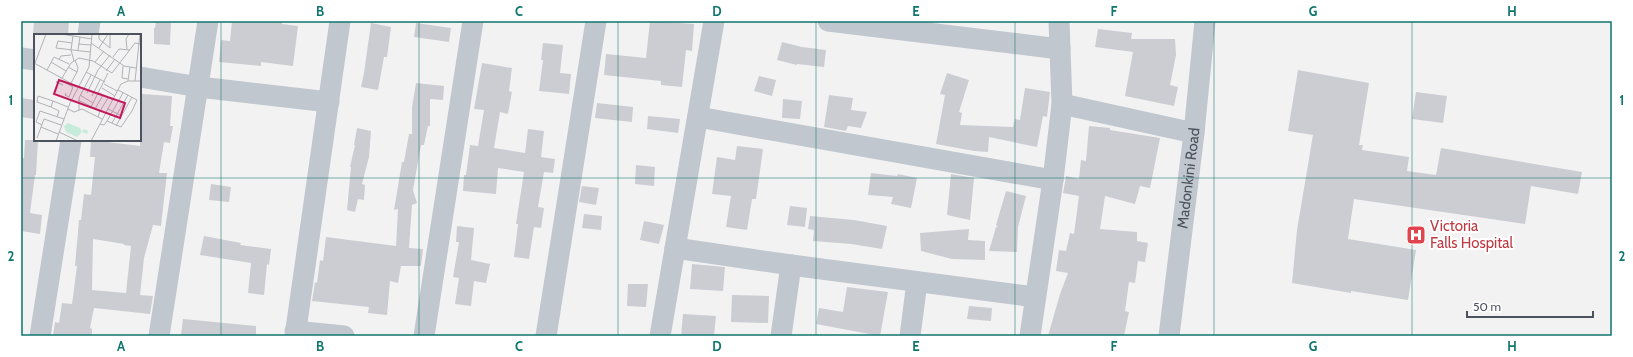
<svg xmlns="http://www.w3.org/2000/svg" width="1633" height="357" viewBox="0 0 1633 357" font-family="Cabin,sans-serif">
  <rect width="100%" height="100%" fill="#f3f2f2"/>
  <!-- building -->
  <g fill="#cccdd3" fill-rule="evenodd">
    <polygon points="34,21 69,21 68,35 33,35"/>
    <polygon points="156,21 171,21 170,45 154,44 154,28 155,28"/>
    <polygon points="232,21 282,21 282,24 298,26 293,66 261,62 261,66 219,62 221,40 230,41"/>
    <polygon points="650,21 694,24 692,51 686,50 682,87 661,85 661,81 604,75 606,54 646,58"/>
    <polygon points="371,23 391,27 387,57 384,57 378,90 361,87 364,73"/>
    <polygon points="416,23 451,28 449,42 414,37"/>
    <polygon points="1098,29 1132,33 1131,39 1175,39 1176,55 1170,85 1178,87 1174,106 1125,96 1133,52 1095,47"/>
    <polygon points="782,42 802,47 826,50 824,67 797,64 797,65 777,60"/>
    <polygon points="543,43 563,45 560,73 571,74 569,94 539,91 543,60 541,60"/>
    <polygon points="482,63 512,68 509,91 512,92 508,114 500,112 494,148 525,153 528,129 544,131 541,157 555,159 553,173 544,172 538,207 544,208 541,228 534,227 529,259 514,257 518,224 516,224 524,172 498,168 496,194 463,191 464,175 466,175 470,145 478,146 484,110 474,109"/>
    <polygon points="1298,70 1369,83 1359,145 1363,145 1362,150 1409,157 1407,171 1436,175 1441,148 1582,172 1578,194 1531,186 1525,224 1354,199 1348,239 1416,250 1408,300 1351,291 1351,293 1292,283 1297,230 1313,135 1288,131"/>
    <polygon points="947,73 969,80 959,112 962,113 960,125 1013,127 1015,119 1020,120 1025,88 1050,92 1047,117 1043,116 1037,147 989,137 988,152 974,151 936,144 945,95 940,94"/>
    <polygon points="759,76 776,80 772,96 754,91"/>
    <polygon points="416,83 444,86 443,100 430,99 430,126 428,126 424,145 421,145 413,190 417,203 412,205 409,248 423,249 421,266 401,266 398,283 390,281 387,315 368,313 369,307 312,301 315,282 317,283 320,260 323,261 326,237 396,246 398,209 394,210 402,162 404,162 409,134 412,134 412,107"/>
    <polygon points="1416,92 1447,96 1443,123 1412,119"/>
    <path d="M142 94 172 96 170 126H173L170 143 164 142 159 173H167L161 226 153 225 144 258 140 295 153 296 150 314 94 308 90 328 92 329V336H53L55 322 59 323 62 303 72 304 77 266H75L79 220H81L84 194 91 195 95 157H90L91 140 140 146V120ZM93 239 124 244V245L131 246 126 293 92 290Z"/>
    <polygon points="829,95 853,98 851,110 867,112 861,128 848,126 846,131 824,127"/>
    <polygon points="21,98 35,100 35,119 21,117"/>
    <polygon points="783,99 802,101 800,119 782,118"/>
    <polygon points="597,103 633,107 632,122 595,118"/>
    <polygon points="648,116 680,119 678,133 647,129"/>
    <polygon points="1089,126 1110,128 1110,130 1160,138 1150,188 1140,186 1135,204 1105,196 1100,229 1137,232 1137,241 1148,243 1145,262 1138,261 1135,283 1129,282 1125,311 1129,312 1124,336 1048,336 1060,294 1068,273 1056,271 1059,250 1066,251 1070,233 1074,234 1079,196 1063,193 1066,176 1079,179 1081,160 1086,161"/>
    <polygon points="357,128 371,131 369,157 362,184 365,185 364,200 358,199 355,212 347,210 351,167 350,167 355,145 354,145"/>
    <polygon points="25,140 38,140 36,175 35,175 30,213 42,215 40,234 21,231 21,158 24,158"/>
    <polygon points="737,146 763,149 756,199 752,199 747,230 726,227 731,196 712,194 717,157 735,160"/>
    <polygon points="636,165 655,167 654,186 635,184"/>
    <polygon points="871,173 897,176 898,174 917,178 911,208 891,204 893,197 868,195"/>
    <polygon points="951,174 974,178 970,220 947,215"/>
    <polygon points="211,184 231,187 229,202 209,200"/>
    <polygon points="582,186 599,188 596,205 579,202"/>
    <polygon points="1006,191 1026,196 1018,227 1017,252 989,251 996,227 998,227 996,225"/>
    <polygon points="790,206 807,208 805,227 787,225"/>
    <polygon points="584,214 602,216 601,230 582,228"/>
    <polygon points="810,216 854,220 887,226 882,249 851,244 813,241 814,230 808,229"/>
    <polygon points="644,221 664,225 659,244 640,240"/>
    <polygon points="457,226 474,228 471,260 490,264 486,283 474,281 471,306 455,304 459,278 453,277 459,242 456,242"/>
    <polygon points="969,229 968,240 985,241 985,260 952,259 921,251 920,233"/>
    <polygon points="204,236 241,243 240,245 271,249 269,265 267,264 264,295 248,293 251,263 200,255"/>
    <polygon points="692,264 725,267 723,291 690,289"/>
    <polygon points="628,284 648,284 646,307 627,306"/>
    <polygon points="847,287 888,292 880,336 816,324 819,308 843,312"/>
    <polygon points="732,295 769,296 768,323 731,322"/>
    <polygon points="969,306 992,308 991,321 967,319"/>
    <polygon points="683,314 716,316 714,336 681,336"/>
    <polygon points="183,319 256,326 256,336 181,335"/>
  </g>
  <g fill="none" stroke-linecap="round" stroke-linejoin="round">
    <!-- minor -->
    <g stroke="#c1c7ce" stroke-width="21">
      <polyline points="828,21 1060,49"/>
      <polyline points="88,35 90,21"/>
      <polyline points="21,58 35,60"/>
      <polyline points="140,77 199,87 329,102"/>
      <polyline points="1062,104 1194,133"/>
      <polyline points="698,117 1053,180"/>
      <polyline points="675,248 791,265 1035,297"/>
      <polyline points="295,331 344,336"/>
      <polyline points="40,336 71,140"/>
      <polyline points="159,336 208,21"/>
      <polyline points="295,336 340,21"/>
      <polyline points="424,336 473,21"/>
      <polyline points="546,336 596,21"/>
      <polyline points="660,336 714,21"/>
      <polyline points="781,336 791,265"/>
      <polyline points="910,336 917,282"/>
      <polyline points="1030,336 1053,180 1062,104 1059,21"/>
      <path id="s1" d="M1169 336 1194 133 1205 21"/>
    </g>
  </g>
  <!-- grid -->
  <path fill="none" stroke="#0f766e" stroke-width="1" stroke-opacity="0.55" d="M221 21V336M419 21V336M618 21V336M816 21V336M1015 21V336M1214 21V336M1412 21V336M21 178H1612"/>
  <!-- icons -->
  <defs>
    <g id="hospital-square" transform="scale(1)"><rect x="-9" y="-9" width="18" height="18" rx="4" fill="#e0444e" stroke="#fff"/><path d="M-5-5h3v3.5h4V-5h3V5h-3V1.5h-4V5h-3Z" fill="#fff"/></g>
  </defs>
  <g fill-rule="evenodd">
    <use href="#hospital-square" x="1416" y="235"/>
  </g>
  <g text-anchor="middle" stroke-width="4" stroke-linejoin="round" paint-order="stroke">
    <!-- street labels -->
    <g font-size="15" fill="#4b525d" stroke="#fff">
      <text dy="5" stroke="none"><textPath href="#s1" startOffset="159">Madonkini Road</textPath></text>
    </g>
    <!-- health labels -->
    <g font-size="15" fill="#be3a42" stroke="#fff" text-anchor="start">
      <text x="1430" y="231">Victoria<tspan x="1430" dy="17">Falls Hospital</tspan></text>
    </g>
  </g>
  <!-- overview -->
  <g transform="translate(34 34)">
    <rect width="107" height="107" fill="#f3f2f2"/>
    <path d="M34 89 46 94 48 98 50 95 54 97 53 100 48 98 43 103 32 98 30 92Z" fill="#c6ebda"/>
    <path fill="none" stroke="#b0b2b6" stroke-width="1" d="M27 0 58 5M65 0V5L76 14V1M39 2 37 16 40 27M38 9 24 7 22 14 56 18M57 9 90 32 102 34M44 10 57 11M65 14 74 0M93 15 92 5 95 0M44 16 46 3M79 23 85 15 96 16M25 25 27 22 37 21M41 26 44 34 43 38M17 28 32 37M61 28 70 17M0 29 44 53M1 29 12 0M89 32 88 44 94 45M34 33 43 38 37 49M13 36 20 23 35 30M72 37 81 25M52 38 71 48M28 44 37 29 45 24 59 27 78 39 101 9 107 10M28 47 22 48 29 51M94 47 96 33M101 47 106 0M70 50 83 57M68 54 81 62M32 59 31 61 35 63 39 53 32 49M53 59 64 36 76 21M65 59 79 66M46 61 59 69M58 62 66 46M44 66 66 77 64 83M17 73 3 68 4 62 19 67M57 73 74 39M34 75 40 78 48 75 68 85M61 75 69 61M74 75 88 82M45 76V64L57 41M66 77 74 64M23 83 25 77 17 73 19 67 34 73M73 87 89 59M78 89 94 61M66 90 70 91 73 87 87 93 98 77 103 66 84 56M8 91 2 88 6 77 30 85M82 92 98 63M7 93 24 100M25 98 44 107M3 104 10 85 27 91M22 107 36 69 55 33 58 0M57 107 87 50 94 47H107"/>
    <path fill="#c2185b" fill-opacity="0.15" stroke="#c2185b" stroke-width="2" d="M25 46 91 69 86 84 20 60Z"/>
    <rect width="107" height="107" fill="none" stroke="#4b525d" stroke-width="2"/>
  </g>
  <!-- border -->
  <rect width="1633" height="357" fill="none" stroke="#ffffff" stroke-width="44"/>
  <!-- scale -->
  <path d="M1467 311v6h126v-6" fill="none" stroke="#4b525d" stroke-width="2"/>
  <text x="1473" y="311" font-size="12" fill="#4b525d" stroke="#ffffff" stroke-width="3" paint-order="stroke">50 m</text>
  <rect x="22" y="22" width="1589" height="313" fill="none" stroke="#0f766e" stroke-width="1.5"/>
  <g font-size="13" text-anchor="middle" font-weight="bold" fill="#0f766e">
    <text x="121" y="16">A</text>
    <text x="320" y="16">B</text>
    <text x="519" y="16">C</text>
    <text x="717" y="16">D</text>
    <text x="916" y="16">E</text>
    <text x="1114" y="16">F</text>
    <text x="1313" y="16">G</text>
    <text x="1512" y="16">H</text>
    <text x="11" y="105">1</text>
    <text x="1622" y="105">1</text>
    <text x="11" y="261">2</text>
    <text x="1622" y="261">2</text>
    <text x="121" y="351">A</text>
    <text x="320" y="351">B</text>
    <text x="519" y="351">C</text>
    <text x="717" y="351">D</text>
    <text x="916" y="351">E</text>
    <text x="1114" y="351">F</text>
    <text x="1313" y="351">G</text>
    <text x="1512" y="351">H</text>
  </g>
</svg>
